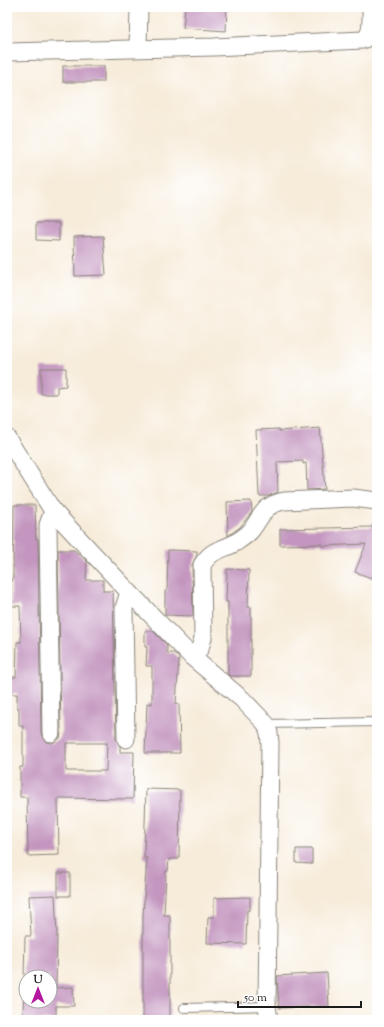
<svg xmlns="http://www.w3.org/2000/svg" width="384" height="1027" viewBox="0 0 384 1027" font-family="'Sorts Mill Goudy',serif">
  <rect width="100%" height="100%" fill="#fff"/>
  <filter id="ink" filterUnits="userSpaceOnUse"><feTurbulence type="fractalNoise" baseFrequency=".025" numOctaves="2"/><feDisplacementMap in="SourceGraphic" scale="8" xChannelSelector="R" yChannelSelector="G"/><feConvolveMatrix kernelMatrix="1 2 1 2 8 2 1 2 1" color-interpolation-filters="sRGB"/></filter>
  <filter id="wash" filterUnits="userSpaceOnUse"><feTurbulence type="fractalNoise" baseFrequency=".012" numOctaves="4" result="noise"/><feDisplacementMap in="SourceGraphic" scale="16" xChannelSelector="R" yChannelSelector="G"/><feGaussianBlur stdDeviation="0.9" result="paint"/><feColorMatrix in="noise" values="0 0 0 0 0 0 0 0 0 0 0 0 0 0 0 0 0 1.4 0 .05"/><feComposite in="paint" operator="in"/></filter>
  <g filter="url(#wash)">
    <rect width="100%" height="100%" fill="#f7ecda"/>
    <g id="blocks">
      <!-- building -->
      <g fill="#c395bf" fill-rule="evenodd">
        <polygon points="185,7 227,7 226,31 183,28"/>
        <rect x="63" y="66" width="41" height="16"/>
        <polygon points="36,223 59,223 59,241 36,240"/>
        <polygon points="103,236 106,275 75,276 74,237"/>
        <polygon points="41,368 66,368 66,386 57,387 57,394 41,394"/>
        <polygon points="320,428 325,489 307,490 306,463 303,464 303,461 277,462 278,492 268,496 259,496 256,430 279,429 279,431"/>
        <polygon points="251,501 252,512 247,518 240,527 228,536 227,502"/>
        <path d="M14 505H35L36 539H38L41 733 43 738 46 742 52 743 56 741 60 738 61 733 58 550H74L87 561 86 580H103V591H113L116 739 120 746V752H134L133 799 58 798 59 855 28 856 27 797H20V767H23V726H19V708H17V694H11V677H16L17 642H21L20 606H11V579H13ZM66 743H107L106 771H66Z"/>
        <polygon points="375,519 377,580 355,572 366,544 322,546 322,544 280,545 280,529 372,527"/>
        <polygon points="168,550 197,551 197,555 192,565 193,616 165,615 165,591 167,591"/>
        <polygon points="227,569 249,570 248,607 251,607 251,676 230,676 228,674 228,602 226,602"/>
        <polygon points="145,631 153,631 167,645 167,653 174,653 179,658 176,704 179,704 180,753 145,753 147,703 152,704 152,666 146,666 147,647 145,647"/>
        <polygon points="146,789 180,790 179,859 169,859 168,871 166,871 164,915 170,915 170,1020 143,1020 143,915 147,858 144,858"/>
        <polygon points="296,849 312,849 312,864 296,863"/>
        <rect x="58" y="873" width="12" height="23"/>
        <path d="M55 895 57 934 56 988 73 987 74 1006H56V1020H23L25 936H31L29 896ZM26 977H50V1001H26Z"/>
        <polygon points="250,897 250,910 247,910 246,944 207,943 208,917 214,917 214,898"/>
        <polygon points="327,973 329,1006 279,1008 277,976"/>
      </g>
    </g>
  </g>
  <g filter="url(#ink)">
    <use href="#blocks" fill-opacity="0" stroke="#8a847b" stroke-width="1"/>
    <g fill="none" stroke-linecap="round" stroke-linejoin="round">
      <!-- service casing -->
      <g stroke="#8a847b" stroke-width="10">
        <g id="service">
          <polyline points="266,724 377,722"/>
          <polyline points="184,1008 267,1006"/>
        </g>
      </g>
      <!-- minor casing -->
      <g stroke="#8a847b" stroke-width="19">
        <g id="minor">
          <polyline points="138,48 139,7"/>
          <path d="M7 52 214 47 363 40C373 35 371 16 371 7"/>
          <polyline points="7,438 53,511 129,592 192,657 242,699 266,724 269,733 270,743 267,1006 269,1020"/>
          <path d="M192 657 200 648 203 638 202 565C212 549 220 551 235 543 241 539 249 534 252 529 263 514 264 505 284 501L353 498 377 501"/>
          <polyline points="51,733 48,525 53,511"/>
          <polyline points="126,739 124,608 129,592"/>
        </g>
      </g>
      <!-- service -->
      <use href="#service" stroke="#fff" stroke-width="8"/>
      <!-- minor -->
      <use href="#minor" stroke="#fff" stroke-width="17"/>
    </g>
  </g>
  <!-- margin -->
  <rect width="384" height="1027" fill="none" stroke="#fff" stroke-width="24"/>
  <!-- north arrow -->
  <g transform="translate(38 989)"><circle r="19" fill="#ffffff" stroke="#a4a4a4"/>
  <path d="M0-3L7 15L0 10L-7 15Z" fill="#b5179e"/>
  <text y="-6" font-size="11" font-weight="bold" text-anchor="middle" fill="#1c1c1c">U</text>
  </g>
  <!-- scale -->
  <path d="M238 1001v6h123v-6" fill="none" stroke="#1c1c1c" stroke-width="2"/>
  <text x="244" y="1001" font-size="12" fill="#1c1c1c" stroke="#ffffff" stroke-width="3" paint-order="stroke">50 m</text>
</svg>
